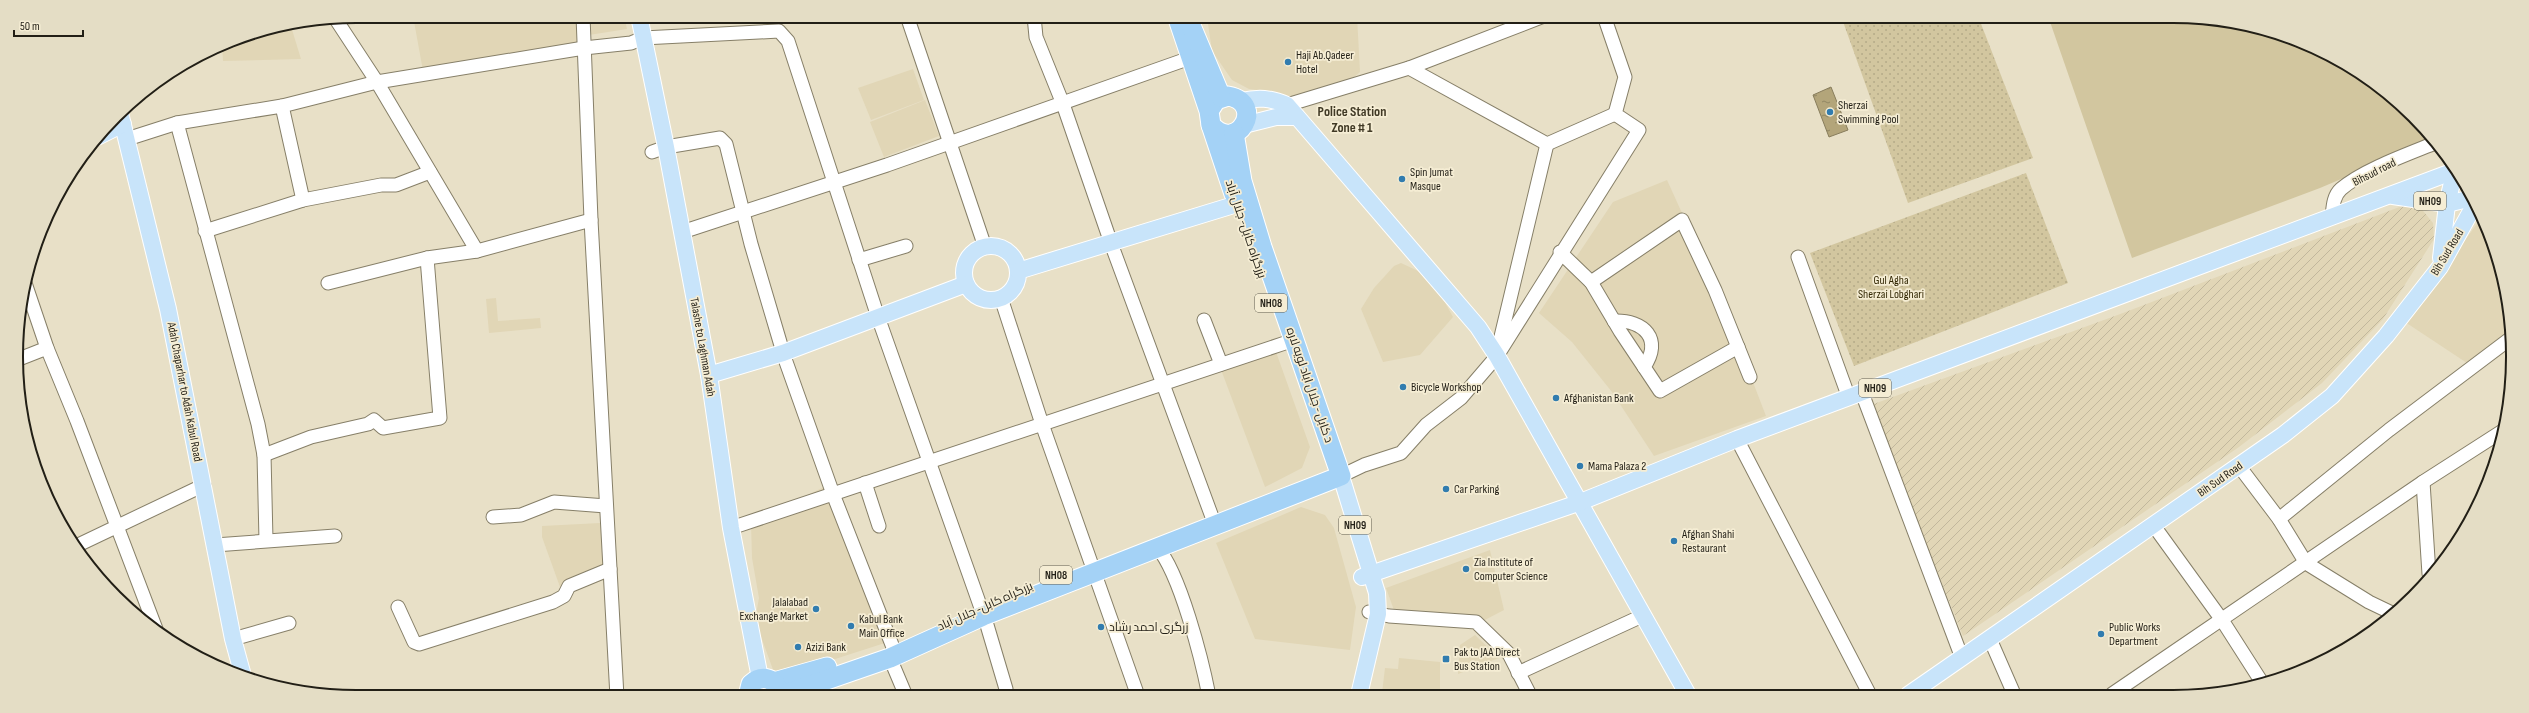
<svg xmlns="http://www.w3.org/2000/svg" width="2529" height="713" viewBox="0 0 2529 713" font-family="'Sofia Sans Condensed',Cairo,sans-serif">
  <defs>
    <pattern id="industrial-furrows" width="10" height="10" patternUnits="userSpaceOnUse"><rect width="10" height="10" fill="#e1d6b6"/><path d="M-1 1l2-2M0 10L10 0M9 11l2-2" fill="none" stroke="#c1b79c"/></pattern>
    <pattern id="grass-dots" width="8" height="8" patternUnits="userSpaceOnUse"><rect width="8" height="8" fill="#d2c69f"/><path d="M2 2h.1M6 6h.1" fill="none" stroke="#b4aa88" stroke-width="1.8" stroke-linecap="round"/></pattern>
    <pattern id="water-ripples" width="26" height="14" patternUnits="userSpaceOnUse"><rect width="26" height="14" fill="#b3a57a"/><path d="M2 4q2-2 4 0t4 0M15 11q2-2 4 0t4 0" fill="none" stroke="#918663"/></pattern>
  </defs>
  <rect width="100%" height="100%" fill="#e8e0c7"/>
  <!-- built -->
  <g fill="#e1d6b6">
    <polygon points="413,16 577,16 578,46 423,71"/>
    <polygon points="588,16 624,16 627,29 589,35"/>
    <polygon points="1219,16 1357,16 1360,72 1346,84 1295,100 1273,92 1249,89 1232,80 1212,51 1207,17"/>
    <polygon points="290,23 301,59 223,61 222,45 226,42"/>
    <polygon points="913,69 924,100 871,120 858,88"/>
    <polygon points="925,100 939,136 884,157 870,122"/>
    <polygon points="1667,180 1721,299 1766,416 1654,456 1612,392 1572,342 1539,313 1613,202"/>
    <polygon points="2482,217 2506,290 2511,333 2467,363 2405,322"/>
    <polygon points="1401,263 1431,277 1453,317 1420,355 1383,362 1361,309 1374,288 1394,266"/>
    <polygon points="496,298 498,321 540,318 541,328 489,333 486,299"/>
    <polygon points="1275,349 1310,447 1302,468 1265,487 1220,367"/>
    <polygon points="828,485 888,642 776,678 755,620 759,598 752,558 751,523"/>
    <polygon points="1301,507 1325,515 1334,528 1356,607 1350,650 1255,639 1216,543"/>
    <polygon points="600,523 605,566 560,587 542,537 542,526"/>
    <polygon points="1490,550 1504,610 1481,622 1395,613 1386,588"/>
    <polygon points="1475,635 1499,658 1458,674 1460,645"/>
    <polygon points="1399,658 1440,662 1440,695 1389,695 1382,693 1385,668 1398,669"/>
  </g>
  <!-- industrial -->
  <polygon fill="url(#industrial-furrows)" points="2415,201 2433,223 2434,239 2383,319 2322,383 2239,447 1963,636 1871,405 2123,313"/>
  <!-- grass -->
  <g fill="url(#grass-dots)">
    <polygon points="1841,16 1978,16 2033,158 1908,203"/>
    <polygon points="2026,173 2068,283 1854,366 1810,253"/>
  </g>
  <!-- garden -->
  <path fill="#d2c69f" d="M2048 16C2100 16 2152 14 2203 19 2215 20 2228 20 2239 23 2315 40 2384 80 2433 140L2320 188 2132 258Z"/>
  <!-- water -->
  <polygon fill="url(#water-ripples)" stroke="#887d5c" points="1831,87 1848,130 1829,137 1813,95"/>
  <g fill="none" stroke-linecap="round" stroke-linejoin="round">
    <!-- minor casing -->
    <g stroke="#867f68" stroke-width="15">
      <g id="minor">
        <polyline points="583,16 591,220 617,697"/>
        <polyline points="907,16 985,247"/>
        <polyline points="1034,16 1036,37 1063,104 1112,246 1215,525"/>
        <polyline points="335,18 377,82 477,251"/>
        <polyline points="1409,68 1547,144 1615,114"/>
        <polyline points="1287,105 1409,68 1544,16"/>
        <polyline points="282,106 303,200"/>
        <polyline points="177,123 258,424 264,455 266,540"/>
        <polyline points="127,139 177,123 282,106 377,82 584,48 631,43 643,38 779,31 788,41 878,317 987,625 1006,689"/>
        <polyline points="652,152 666,147 720,138 726,144 751,244 785,359 833,494 896,655"/>
        <path d="M2332 217C2333 208 2333 196 2341 189 2363 170 2408 154 2435 143"/>
        <polyline points="205,231 303,200 381,185 396,185 430,172"/>
        <polyline points="682,232 887,165 1190,58"/>
        <polyline points="1560,252 1591,282 1620,331 1660,391 1738,347"/>
        <polyline points="1798,257 1849,398"/>
        <polyline points="859,260 906,246"/>
        <polyline points="1591,282 1682,220 1715,290 1750,377"/>
        <polyline points="25,283 47,348 77,421 156,629"/>
        <polyline points="328,283 427,258 477,251 591,220"/>
        <polyline points="1001,298 1042,424 1138,696"/>
        <polyline points="1204,320 1221,364"/>
        <path d="M1614 321C1644 320 1663 339 1644 367"/>
        <polyline points="1499,345 1547,144"/>
        <polyline points="19,359 47,348"/>
        <polyline points="1862,393 1962,658"/>
        <polyline points="1737,439 1870,695"/>
        <polyline points="264,455 311,437 368,424 374,420 383,428 440,418 427,258"/>
        <polyline points="2239,466 2279,519 2306,563 2369,602 2394,614"/>
        <polyline points="1341,476 1364,465 1401,453 1426,425 1461,398 1497,356 1639,130 1615,114 1625,77 1604,16"/>
        <polyline points="2423,482 2429,574"/>
        <polyline points="865,483 879,526"/>
        <polyline points="493,517 521,515 554,502 606,506"/>
        <polyline points="2279,519 2389,430 2511,338"/>
        <polyline points="2154,526 2222,620 2261,681"/>
        <polyline points="731,528 1285,343"/>
        <polyline points="215,545 335,536"/>
        <polyline points="76,546 204,485"/>
        <path d="M1157 547C1180 573 1202 660 1209 696"/>
        <polyline points="398,607 414,642 419,644 553,602 564,596 569,586 610,569"/>
        <polyline points="1369,612 1389,616 1476,622 1509,654 1530,695"/>
        <polyline points="233,639 289,623"/>
        <polyline points="1990,639 2014,694"/>
        <polyline points="890,658 906,696"/>
        <polyline points="1518,673 1642,616"/>
        <polyline points="2112,694 2423,482 2504,430"/>
      </g>
    </g>
    <!-- major casing -->
    <g stroke="#fff" stroke-width="18">
      <g id="major">
        <polyline points="639,16 666,147 709,375 731,528 760,678"/>
        <path d="M1241 101C1259 97 1270 98 1287 105L1478 327 1497 356 1688 695"/>
        <polyline points="120,113 168,309 233,639 242,672"/>
        <polyline points="1244,125 1276,117 1297,117"/>
        <polyline points="97,137 123,124"/>
        <polyline points="2393,196 2447,204 2472,198"/>
        <circle cx="991" cy="273" r="27"/>
        <polyline points="2441,258 2447,204 2455,170"/>
        <polyline points="1018,271 1237,204"/>
        <polyline points="709,375 783,353 966,284"/>
        <polyline points="1341,476 1377,593 1378,614 1359,695"/>
        <polyline points="1362,577 1578,503 1737,439 2457,170"/>
        <polyline points="1908,695 2283,435 2332,396 2386,336 2440,267 2475,204"/>
      </g>
    </g>
    <!-- highway casing -->
    <g stroke="#fff" stroke-width="21">
      <g id="highway">
        <path d="M1177 16 1209 111 1211 125C1237 155 1267 103 1228 96L1216 100 1209 111"/>
        <polyline points="1192,28 1221,97"/>
        <polyline points="1211,125 1234,194"/>
        <polyline points="774,682 827,667"/>
        <path d="M748 696 751 684C762 674 776 678 779 693"/>
        <polyline points="780,696 890,658 983,616 1341,476 1262,247 1242,181 1234,133"/>
      </g>
    </g>
    <!-- minor -->
    <use href="#minor" stroke="#fff" stroke-width="13"/>
    <!-- major -->
    <use href="#major" stroke="#c8e4fa" stroke-width="16"/>
    <!-- highway -->
    <use href="#highway" stroke="#a4d2f6" stroke-width="19"/>
  </g>
  <!-- markers -->
  <g fill="#317caf" stroke="#f5edd4" stroke-width="1.5">
    <circle cx="1288" cy="62" r="4"/>
    <circle cx="1830" cy="112" r="4"/>
    <circle cx="1402" cy="179" r="4"/>
    <circle cx="1403" cy="387" r="4"/>
    <circle cx="1556" cy="398" r="4"/>
    <circle cx="1580" cy="466" r="4"/>
    <circle cx="1446" cy="489" r="4"/>
    <circle cx="1674" cy="541" r="4"/>
    <circle cx="1466" cy="569" r="4"/>
    <circle cx="816" cy="609" r="4"/>
    <circle cx="851" cy="626" r="4"/>
    <circle cx="1101" cy="627" r="4"/>
    <circle cx="2101" cy="634" r="4"/>
    <circle cx="798" cy="647" r="4"/>
    <rect x="1442" y="655" width="8" height="8" rx="2"/>
  </g>
  <g text-anchor="middle" stroke-width="3.5" stroke-linejoin="round" paint-order="stroke">
    <!-- shield labels -->
    <g fill="#f5edd4" stroke="#615d4f" stroke-width="1">
      <rect x="2414" y="192" width="32" height="18" rx="3"/>
      <rect x="1255" y="294" width="32" height="18" rx="3"/>
      <rect x="1859" y="379" width="32" height="18" rx="3"/>
      <rect x="1339" y="516" width="32" height="18" rx="3"/>
      <rect x="1040" y="566" width="32" height="18" rx="3"/>
    </g>
    <g font-size="11" font-weight="bold" fill="#221f16">
      <text x="2430" y="205">NH09</text>
      <text x="1271" y="307">NH08</text>
      <text x="1875" y="392">NH09</text>
      <text x="1355" y="529">NH09</text>
      <text x="1056" y="579">NH08</text>
    </g>
    <!-- poi labels -->
    <g font-size="12" fill="#221f16" stroke="#f5edd4" text-anchor="start">
      <text x="1296" y="59">Haji Ab.Qadeer<tspan x="1296" dy="14">Hotel</tspan></text>
      <text x="1838" y="109">Sherzai<tspan x="1838" dy="14">Swimming Pool</tspan></text>
      <text x="1410" y="176">Spin Jumat<tspan x="1410" dy="14">Masque</tspan></text>
      <text x="1411" y="391">Bicycle Workshop</text>
      <text x="1564" y="402">Afghanistan Bank</text>
      <text x="1588" y="470">Mama Palaza 2</text>
      <text x="1454" y="493">Car Parking</text>
      <text x="1682" y="538">Afghan Shahi<tspan x="1682" dy="14">Restaurant</tspan></text>
      <text x="1474" y="566">Zia Institute of<tspan x="1474" dy="14">Computer Science</tspan></text>
      <text x="808" y="606" text-anchor="end">Jalalabad<tspan x="808" dy="14">Exchange Market</tspan></text>
      <text x="859" y="623">Kabul Bank<tspan x="859" dy="14">Main Office</tspan></text>
      <text x="1109" y="631">زرگری احمد رشاد</text>
      <text x="2109" y="631">Public Works<tspan x="2109" dy="14">Department</tspan></text>
      <text x="806" y="651">Azizi Bank</text>
      <text x="1454" y="656">Pak to JAA Direct<tspan x="1454" dy="14">Bus Station</tspan></text>
    </g>
    <!-- street labels -->
    <g font-size="12" fill="#221f16" stroke="#f5edd4">
      <text transform="translate(2374 172) rotate(-27)" y="4">Bihsud road</text>
      <text transform="translate(1246 229) rotate(71)" y="4">بزرگراه کابل- جلال آباد</text>
      <text transform="translate(2447 252) rotate(-59)" y="4">Bih Sud Road</text>
      <text transform="translate(703 347) rotate(80)" y="4">Talashe to Laghman Adah</text>
      <text transform="translate(1310 385) rotate(71)" y="4">د کابل - جلال اباد لویه لاره</text>
      <text transform="translate(185 392) rotate(79)" y="4">Adah Chaparhar to Adah Kabul Road</text>
      <text transform="translate(2220 479) rotate(-35)" y="4">Bih Sud Road</text>
      <text transform="translate(985 606) rotate(-24)" y="4">بزرگراه کابل- جلال آباد</text>
    </g>
    <!-- park labels -->
    <g font-size="12" fill="#332804" stroke="#f5edd4">
      <text x="1891" y="284">Gul Agha<tspan x="1891" dy="14">Sherzai Lobghari</tspan></text>
    </g>
    <!-- quarter labels -->
    <g font-size="14" font-weight="bold" fill="#413a26" stroke="#f5edd4">
      <text x="1352" y="116">Police Station<tspan x="1352" dy="16">Zone # 1</tspan></text>
    </g>
  </g>
  <!-- crop -->
  <path d="M0 0H2529V713H0ZM356 23H2173A333 333 0 0 1 2506 356V357A333 333 0 0 1 2173 690H356A333 333 0 0 1 23 357V356A333 333 0 0 1 356 23Z" fill="#e4ddc5" fill-rule="evenodd"/>
  <path fill="none" stroke="#221f16" stroke-width="2" d="M356 23H2173A333 333 0 0 1 2506 356V357A333 333 0 0 1 2173 690H356A333 333 0 0 1 23 357V356A333 333 0 0 1 356 23Z"/>
  <!-- scale -->
  <path d="M14 30v6h69v-6" fill="none" stroke="#221f16" stroke-width="2"/>
  <text x="20" y="30" font-size="12" fill="#221f16" stroke="#f5edd4" stroke-width="3" paint-order="stroke">50 m</text>
</svg>
